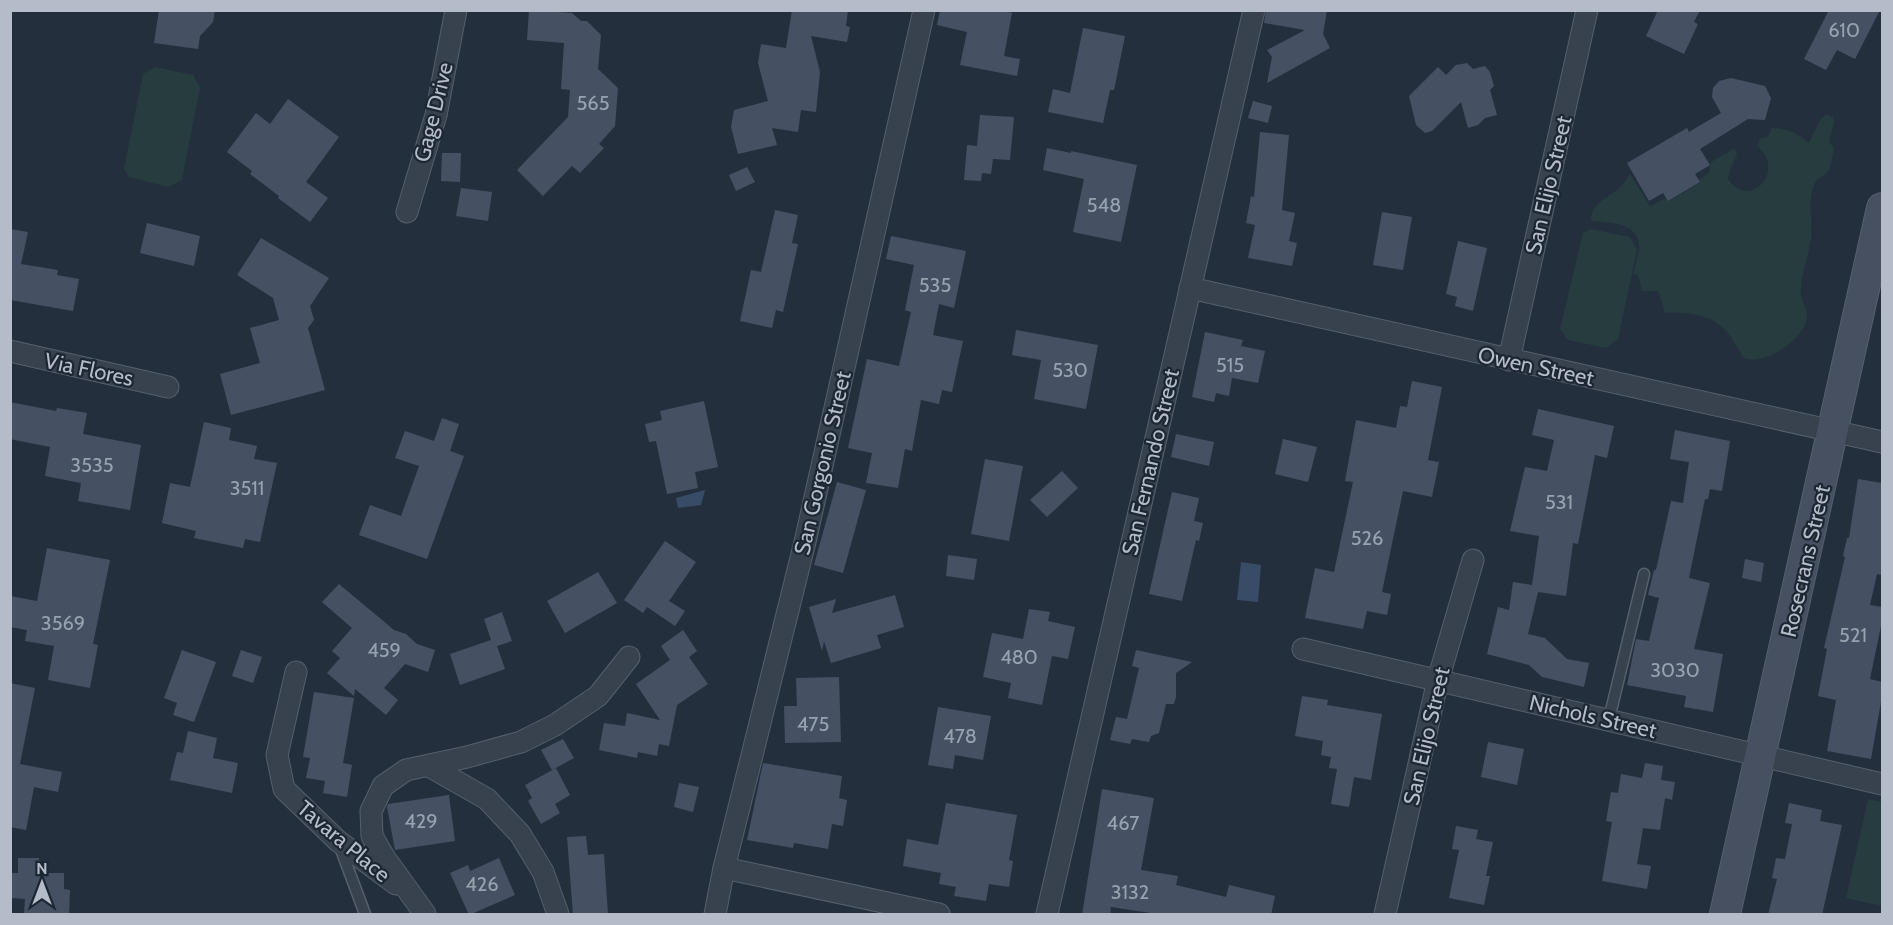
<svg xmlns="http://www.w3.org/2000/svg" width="1893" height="925" viewBox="0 0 1893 925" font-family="Cabin,sans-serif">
  <rect width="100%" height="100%" fill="#242f3e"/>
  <!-- green -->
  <g fill="#263c3f">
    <polygon points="155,67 193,75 200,87 182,180 168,187 129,177 124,169 143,74"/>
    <path d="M1827 114 1833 117 1834 122 1829 142 1834 148C1831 163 1832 174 1817 179 1806 197 1813 218 1811 238 1809 256 1800 275 1801 293 1801 301 1807 308 1807 315 1807 338 1766 366 1744 358 1738 350 1734 341 1728 333 1713 314 1687 312 1665 313L1658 291H1642L1638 275 1633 274C1635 265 1639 254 1639 245 1638 222 1607 222 1591 221 1591 204 1605 199 1618 189 1623 185 1626 179 1630 174L1650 206 1666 198 1669 201 1700 183 1699 180 1709 173 1711 162 1735 148 1737 155 1730 169 1728 179C1747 207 1777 180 1766 157 1764 153 1760 149 1757 145L1760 139 1768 136 1772 128C1788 129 1797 133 1809 143L1821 118Z"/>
    <polygon points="1591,229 1630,237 1637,250 1618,339 1606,348 1568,340 1560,329 1583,233"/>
    <polygon points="1868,799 1882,802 1882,906 1846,898"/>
  </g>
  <!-- water -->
  <g fill="#394c67">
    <polygon points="705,490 701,505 678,508 676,498"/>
    <polygon points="1241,562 1261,565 1258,602 1237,600"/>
  </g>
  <!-- building -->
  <g fill="#455162">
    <polygon points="159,10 215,10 213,22 200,36 198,49 154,43"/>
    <polygon points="529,10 572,13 581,21 587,21 601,35 598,69 618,88 615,126 599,144 604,148 580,173 572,166 543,196 517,170 568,117 570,90 561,89 564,43 527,40"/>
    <polygon points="792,10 848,10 846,26 850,27 847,42 811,36 820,72 816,112 801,110 798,132 772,128 777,145 738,154 731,127 734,110 768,101 758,63 761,44 786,48"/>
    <polygon points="940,10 1002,10 1012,13 1004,56 1020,59 1017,76 960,65 967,32 937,25"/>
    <polygon points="1266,10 1327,10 1323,34 1330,48 1267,83 1272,57 1267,50 1305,30 1264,23"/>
    <polygon points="1658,10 1700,10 1694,22 1698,24 1684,54 1646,36"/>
    <polygon points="1829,10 1880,10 1855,59 1837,50 1826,70 1804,59"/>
    <polygon points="1083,28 1125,36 1114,90 1110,90 1103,123 1048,112 1053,89 1070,93"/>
    <polygon points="1467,63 1473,69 1485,66 1490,72 1494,86 1490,90 1497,115 1485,118 1478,125 1468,128 1461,102 1432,131 1425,133 1416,125 1409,96 1438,67 1446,75 1456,65"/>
    <polygon points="1731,78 1765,86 1771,98 1765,120 1748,119 1700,149 1710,165 1695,174 1700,182 1668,201 1663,193 1649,201 1627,163 1687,128 1689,132 1721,113 1712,97 1713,88 1719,81"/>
    <polygon points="288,99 339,137 306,182 328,198 310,222 278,198 279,196 250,174 252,171 227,152 256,113 270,124"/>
    <polygon points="1253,101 1272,106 1268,123 1248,118"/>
    <polygon points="980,115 1014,117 1010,160 993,159 991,174 982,173 981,181 964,180 967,145 977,146"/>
    <polygon points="1260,132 1289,135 1282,210 1295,213 1289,241 1297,243 1292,266 1248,258 1255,225 1246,223 1251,196 1254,197"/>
    <polygon points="1047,148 1071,153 1071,151 1137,165 1121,242 1073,232 1084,179 1043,170"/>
    <polygon points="442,153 461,153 460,182 441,181"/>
    <polygon points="747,167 755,182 736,191 729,175"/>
    <polygon points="461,188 492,192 488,221 456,216"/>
    <polygon points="775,210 798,215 792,243 798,244 783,312 776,310 772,328 740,321 751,270 761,272"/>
    <polygon points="1382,212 1412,217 1403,270 1373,265"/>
    <polygon points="147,223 200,236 194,266 140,253"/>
    <polygon points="10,229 28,232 21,264 58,270 57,275 79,279 73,311 10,300"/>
    <polygon points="891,236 966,251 954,308 939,304 933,335 963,341 952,392 942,390 939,404 921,400 912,451 905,449 898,488 866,483 872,453 848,448 867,359 899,366 911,312 905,310 914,265 886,259"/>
    <polygon points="261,238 329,278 310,306 314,320 308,328 325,390 231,415 220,374 260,363 250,328 279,320 273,298 237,275"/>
    <polygon points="1458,241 1487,248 1473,311 1455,306 1457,297 1446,294"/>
    <polygon points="1016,330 1098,345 1086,409 1034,399 1041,360 1012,355"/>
    <polygon points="1205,332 1243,340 1241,346 1265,351 1258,383 1232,378 1229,396 1216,393 1214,402 1192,397"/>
    <polygon points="1412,381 1442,387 1428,460 1439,462 1432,497 1403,491 1382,592 1391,594 1387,615 1367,611 1363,629 1305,618 1315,568 1334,572 1353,482 1345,481 1356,420 1396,428 1400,406 1407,407"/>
    <polygon points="704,401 718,467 695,472 698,488 667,494 656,441 649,442 645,424 662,420 660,411"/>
    <polygon points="10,402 56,411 57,408 87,413 83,434 141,445 130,510 78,501 81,483 45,476 50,447 10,439"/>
    <polygon points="1538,409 1614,426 1607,458 1595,455 1578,544 1573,543 1566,596 1538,592 1528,634 1545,638 1567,659 1589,663 1584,687 1542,677 1529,665 1487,654 1498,607 1509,610 1513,582 1532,585 1539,536 1510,531 1525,467 1547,471 1554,440 1532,435"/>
    <polygon points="442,418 459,424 450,451 464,456 427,559 359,535 370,505 401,516 419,466 395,458 405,431 434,441"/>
    <polygon points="204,422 231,428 229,440 257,446 254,459 277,463 260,542 245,539 243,548 194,538 196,531 162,523 170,483 190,487"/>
    <polygon points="1675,430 1730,441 1722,491 1710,489 1708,499 1705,499 1689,578 1710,583 1694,649 1723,654 1713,712 1684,707 1686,696 1627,685 1636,639 1649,641 1659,598 1648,595 1654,570 1656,570 1671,501 1683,503 1689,462 1670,459"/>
    <polygon points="1176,434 1214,442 1209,466 1171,457"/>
    <polygon points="1283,439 1317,447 1308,482 1275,474"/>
    <polygon points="985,459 1023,466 1009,541 971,534"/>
    <polygon points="1062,471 1078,488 1047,517 1030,500"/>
    <polygon points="1858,479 1882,483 1882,575 1877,574 1870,605 1882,607 1882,621 1870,679 1882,682 1882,696 1871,759 1827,751 1836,700 1818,696 1827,649 1824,648 1845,557 1843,556 1847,538 1849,538"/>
    <polygon points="837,482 866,490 843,573 814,565"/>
    <polygon points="1172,492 1199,498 1194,521 1203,523 1199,541 1196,540 1182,601 1149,594"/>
    <polygon points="665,541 696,562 669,601 685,611 675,626 647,607 643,613 624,600"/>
    <polygon points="47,548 110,560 93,644 98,645 90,688 48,680 54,646 25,641 27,630 10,627 10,596 37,601"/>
    <polygon points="948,555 977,559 974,580 946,576"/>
    <polygon points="1745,559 1764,563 1761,582 1742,578"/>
    <polygon points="598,572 617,603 565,633 547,601"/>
    <polygon points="339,584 394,630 406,634 417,644 435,650 428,672 405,664 384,688 398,700 386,715 355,689 354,696 327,673 340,658 332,651 352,628 322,602"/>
    <polygon points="895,595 904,627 877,635 881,648 831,663 824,641 822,651 809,607 836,599 832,613"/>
    <polygon points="1029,609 1050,612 1048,621 1075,627 1068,659 1052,656 1042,705 1008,698 1011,683 983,677 992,633 1023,639"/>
    <polygon points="502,612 512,641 497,646 505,669 460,685 450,654 491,640 484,619"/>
    <polygon points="683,630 697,651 689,657 708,684 677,705 669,746 659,744 657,756 638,752 637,758 599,750 604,723 625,726 627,713 660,720 636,684 670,660 661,646"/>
    <polygon points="182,650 216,662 194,722 173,715 177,703 164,698"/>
    <polygon points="241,650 262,657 253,683 232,676"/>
    <polygon points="1136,650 1192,662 1176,673 1176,697 1174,704 1166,704 1159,733 1151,736 1149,742 1132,739 1130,744 1110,740 1116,717 1127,719 1139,668 1132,666"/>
    <polygon points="839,677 841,742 785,743 784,706 797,706 796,678"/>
    <polygon points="10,683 35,688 20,764 62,772 58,792 34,787 26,830 10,827"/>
    <polygon points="314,692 354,698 343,763 352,765 347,797 323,793 325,781 306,778 310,758 303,757"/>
    <polygon points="1302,696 1328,700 1327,705 1382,714 1371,780 1354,777 1349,807 1331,804 1337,769 1329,768 1331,757 1321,755 1323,741 1295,736"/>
    <polygon points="938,707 991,716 983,760 955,755 953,769 928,765"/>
    <polygon points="188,731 217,738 213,758 238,763 232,793 170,780 177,752 183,753"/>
    <polygon points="563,739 574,758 552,770 541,750"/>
    <polygon points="1488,742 1524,749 1517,785 1481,777"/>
    <polygon points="763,763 842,776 839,798 847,800 843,826 832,824 828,849 794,843 793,848 747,840"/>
    <polygon points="1645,763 1663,766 1661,780 1675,782 1672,800 1665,798 1660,830 1643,828 1637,864 1651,866 1647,889 1602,881 1612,822 1606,821 1611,792 1618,793 1621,774 1642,778"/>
    <polygon points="556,768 570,795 555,804 560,813 541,824 528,801 532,798 525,785"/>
    <polygon points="679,783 699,787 693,812 674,807"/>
    <polygon points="1102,789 1154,798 1141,870 1178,876 1176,885 1226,897 1229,885 1275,896 1271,915 1164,915 1111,907 1110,915 1082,915"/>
    <polygon points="449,795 455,841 395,850 387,807 388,804"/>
    <polygon points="946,803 1017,815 1009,860 1013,861 1009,887 989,884 986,901 954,896 956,887 939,884 941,873 903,866 907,839 938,845"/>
    <polygon points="1789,803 1822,810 1820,821 1842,825 1822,915 1768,915 1777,879 1772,878 1776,858 1785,859 1792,824 1785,823"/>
    <polygon points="1456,826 1478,830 1476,839 1493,842 1486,876 1490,876 1484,905 1449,898 1459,850 1452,849"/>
    <polygon points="586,836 588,855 604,854 608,915 573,915 567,837"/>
    <polygon points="18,858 39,858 40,868 48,868 48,873 64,873 64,889 70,890 69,915 24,915 25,899 11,898 10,890 10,873 18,873"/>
    <polygon points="499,858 515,895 469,915 450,873 468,865 470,871"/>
  </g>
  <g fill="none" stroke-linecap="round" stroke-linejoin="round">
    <!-- lane casing -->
    <g stroke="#565f6c" stroke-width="13">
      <g id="lane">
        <polyline points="1609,719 1644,574"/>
        <polyline points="340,847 365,914"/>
      </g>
    </g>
    <!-- street casing -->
    <g stroke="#565f6c" stroke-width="23">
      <g id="street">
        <polyline points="407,212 436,115 456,10"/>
        <polyline points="1190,288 1882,442"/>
        <polyline points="10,351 168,387"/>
        <polyline points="1509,360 1587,10"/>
        <polyline points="1303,649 1882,784"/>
        <polyline points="296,672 277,755 284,789 338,841 396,884"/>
        <polyline points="429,766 487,799 520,834 543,872 558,914"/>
        <polyline points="724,868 939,914"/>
        <polyline points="425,914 384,857 372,836 371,811 383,786 406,770 467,757 521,742 555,725 598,696 629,657"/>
        <polyline points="715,914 724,868 805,542 924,10"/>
        <polyline points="1047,914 1254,10"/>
        <polyline points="1385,914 1438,680 1473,560"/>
      </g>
    </g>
    <!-- secondary casing -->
    <g stroke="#565f6c" stroke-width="32">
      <polyline id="secondary" points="1725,914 1882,208"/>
    </g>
    <!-- lane -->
    <use href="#lane" stroke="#38414e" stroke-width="10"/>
    <!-- street -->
    <use href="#street" stroke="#38414e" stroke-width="21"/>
    <!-- secondary -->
    <use href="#secondary" stroke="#465061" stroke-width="30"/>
  </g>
  <g text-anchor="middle" stroke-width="4.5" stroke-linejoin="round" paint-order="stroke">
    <!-- number labels -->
    <g font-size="20" fill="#98a1af">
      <text x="1844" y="37">610</text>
      <text x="593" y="110">565</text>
      <text x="1104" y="212">548</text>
      <text x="935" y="292">535</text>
      <text x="1230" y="372">515</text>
      <text x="1070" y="377">530</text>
      <text x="92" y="472">3535</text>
      <text x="247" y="495">3511</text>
      <text x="1559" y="509">531</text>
      <text x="1367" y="545">526</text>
      <text x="63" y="630">3569</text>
      <text x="1853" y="642">521</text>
      <text x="384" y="657">459</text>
      <text x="1019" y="664">480</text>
      <text x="1675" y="677">3030</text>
      <text x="813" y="731">475</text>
      <text x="960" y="743">478</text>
      <text x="421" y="828">429</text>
      <text x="1123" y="830">467</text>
      <text x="482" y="891">426</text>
      <text x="1130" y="899">3132</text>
    </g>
    <!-- street labels -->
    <g font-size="22" fill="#b4bcc9" stroke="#1d2633">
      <text transform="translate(433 112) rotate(-76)" y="8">Gage Drive</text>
      <text transform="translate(1548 185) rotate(-77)" y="8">San Elijo Street</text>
      <text transform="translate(1536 366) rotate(12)" y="8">Owen Street</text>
      <text transform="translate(89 369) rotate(12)" y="8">Via Flores</text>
      <text transform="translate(1150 462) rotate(-77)" y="8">San Fernando Street</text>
      <text transform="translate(822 463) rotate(-77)" y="8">San Gorgonio Street</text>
      <text transform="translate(1805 561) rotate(-77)" y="8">Rosecrans Street</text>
      <text transform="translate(1593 716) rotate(13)" y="8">Nichols Street</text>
      <text transform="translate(1426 736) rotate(-77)" y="8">San Elijo Street</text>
      <text transform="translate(344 841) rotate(40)" y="8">Tavara Place</text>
    </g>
  </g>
  <!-- border -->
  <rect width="1893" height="925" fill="none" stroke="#b4bcc9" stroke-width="24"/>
  <!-- north arrow -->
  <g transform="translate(42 883)" stroke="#1d2633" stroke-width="4.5" paint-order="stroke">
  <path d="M0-4.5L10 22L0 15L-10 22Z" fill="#b4bcc9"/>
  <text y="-9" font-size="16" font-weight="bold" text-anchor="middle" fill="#b4bcc9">N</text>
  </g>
</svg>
